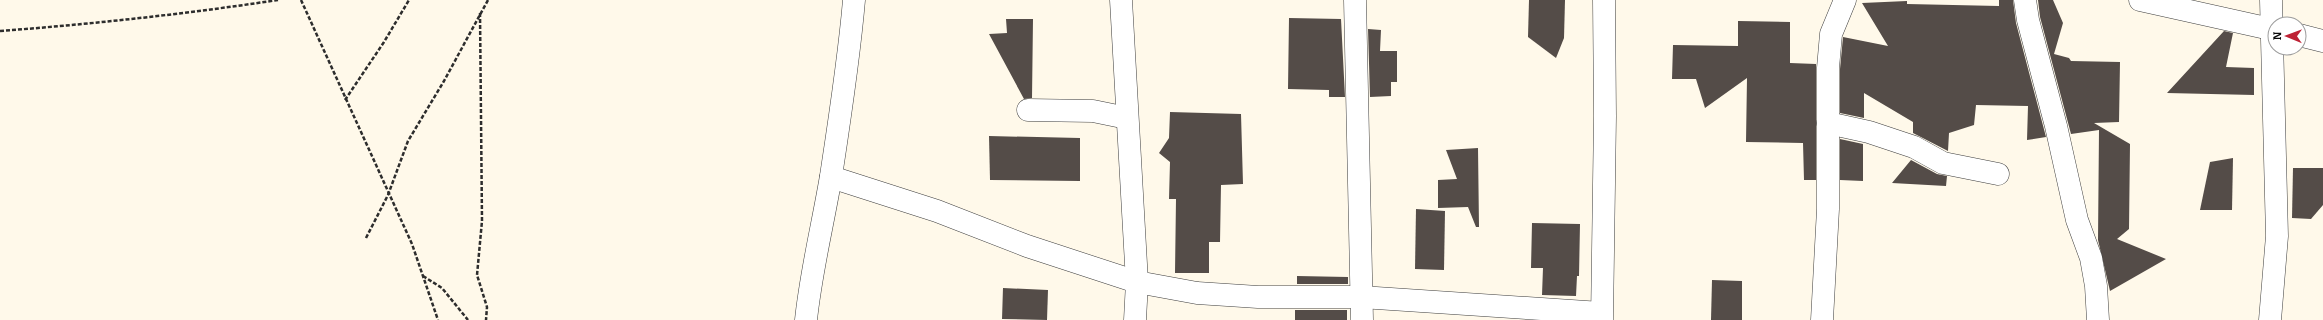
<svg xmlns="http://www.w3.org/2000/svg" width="2323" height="320" viewBox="0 0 2323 320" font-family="Bitter,serif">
  <rect width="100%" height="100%" fill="#fff9ea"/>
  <!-- building -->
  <g fill="#544c48">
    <polygon points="1529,0 1565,0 1564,38 1556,58 1528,37"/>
    <polygon points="1999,0 2013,0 2016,23 2046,137 2027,140 2028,106 1976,105 1974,125 1949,133 1948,151 1913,133 1913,122 1864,93 1864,118 1840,113 1840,69 1843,37 1888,46 1862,3 1907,1 1907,4 1999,6"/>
    <polygon points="2038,0 2053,0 2063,23 2054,54 2069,58 2071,61 2120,62 2119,122 2094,123 2130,144 2129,229 2117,239 2166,259 2110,291 2098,240 2099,130 2071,134 2040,17"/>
    <polygon points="1289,18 1341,19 1345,97 1329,97 1329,90 1288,89"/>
    <polygon points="1006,19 1033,19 1032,98 1024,99 989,34 1007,33"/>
    <polygon points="1738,21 1790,22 1790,63 1816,64 1816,180 1804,180 1803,143 1746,142 1747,78 1705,108 1696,79 1672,79 1673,45 1738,46"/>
    <polygon points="1368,29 1381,30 1380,51 1397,51 1397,82 1391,82 1391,96 1370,97"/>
    <polygon points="2224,31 2233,33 2226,67 2254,68 2254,95 2167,93"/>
    <polygon points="1170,112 1241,114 1243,184 1221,185 1220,242 1209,242 1209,273 1175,273 1176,199 1169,199 1170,162 1159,153 1169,138"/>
    <polygon points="989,136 1080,138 1080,181 990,180"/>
    <polygon points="1840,139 1863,144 1863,181 1840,180"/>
    <polygon points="1478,148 1479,227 1476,227 1468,207 1438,208 1438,180 1457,179 1446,150"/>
    <polygon points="2233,158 2232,210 2200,210 2210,162"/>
    <polygon points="1911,160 1937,174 1947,176 1946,186 1892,183"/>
    <polygon points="2293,168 2323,168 2323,205 2311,219 2292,218"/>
    <polygon points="1416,209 1445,211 1444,270 1415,269"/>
    <polygon points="1532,223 1580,224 1579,276 1577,276 1576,296 1542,295 1543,268 1531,268"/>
    <polygon points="1297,276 1348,277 1348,284 1297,284"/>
    <polygon points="1712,280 1742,281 1742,320 1711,320"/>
    <polygon points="1003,288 1048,290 1047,320 1002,319"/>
    <rect x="1295" y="310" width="52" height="10"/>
  </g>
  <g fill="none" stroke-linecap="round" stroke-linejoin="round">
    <!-- minor casing -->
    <g stroke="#3e3e3e" stroke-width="23">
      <g id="minor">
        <polyline points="1121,0 1137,282 1135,320"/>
        <polyline points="1355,0 1362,320"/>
        <polyline points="2025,0 2028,20 2056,126 2077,220 2091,258 2096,286 2098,320"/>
        <polyline points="2140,0 2275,30"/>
        <polyline points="2299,35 2323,41"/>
        <polyline points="1028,110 1093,111 1127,118"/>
        <polyline points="1828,123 1869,132 1914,147 1943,163 1998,174"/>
        <polyline points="831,177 937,211 1027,246 1137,282 1197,293 1258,297 1361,297 1601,313"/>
        <path d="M806 320C811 271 823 224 831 176 840 117 849 59 854 0"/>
        <polyline points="1602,320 1605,116 1604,0"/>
        <polyline points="1822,320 1828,209 1828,68 1831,34 1845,0"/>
        <polyline points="2270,320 2277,236 2271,0"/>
      </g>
    </g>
    <!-- path -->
    <g stroke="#2d2d2d" stroke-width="2.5" stroke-dasharray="4 2" stroke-linecap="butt">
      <polyline points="301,0 412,244 438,320"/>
      <polyline points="480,13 482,221 477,275 487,307 486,320"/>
      <path d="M0 31C93 24 185 14 278 0"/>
      <polyline points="345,100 384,42 409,0"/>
      <polyline points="366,238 388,195 408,141 444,81 488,0"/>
      <polyline points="423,276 442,288 468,320"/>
    </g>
    <!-- minor -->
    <use href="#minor" stroke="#fff" stroke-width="22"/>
  </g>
  <!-- north arrow -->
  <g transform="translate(2287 36) rotate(271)"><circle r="19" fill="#ffffff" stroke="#9d9d9d"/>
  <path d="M0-3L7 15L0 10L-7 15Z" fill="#be2134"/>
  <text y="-6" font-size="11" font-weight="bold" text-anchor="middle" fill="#0b0b0b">N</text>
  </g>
</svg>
